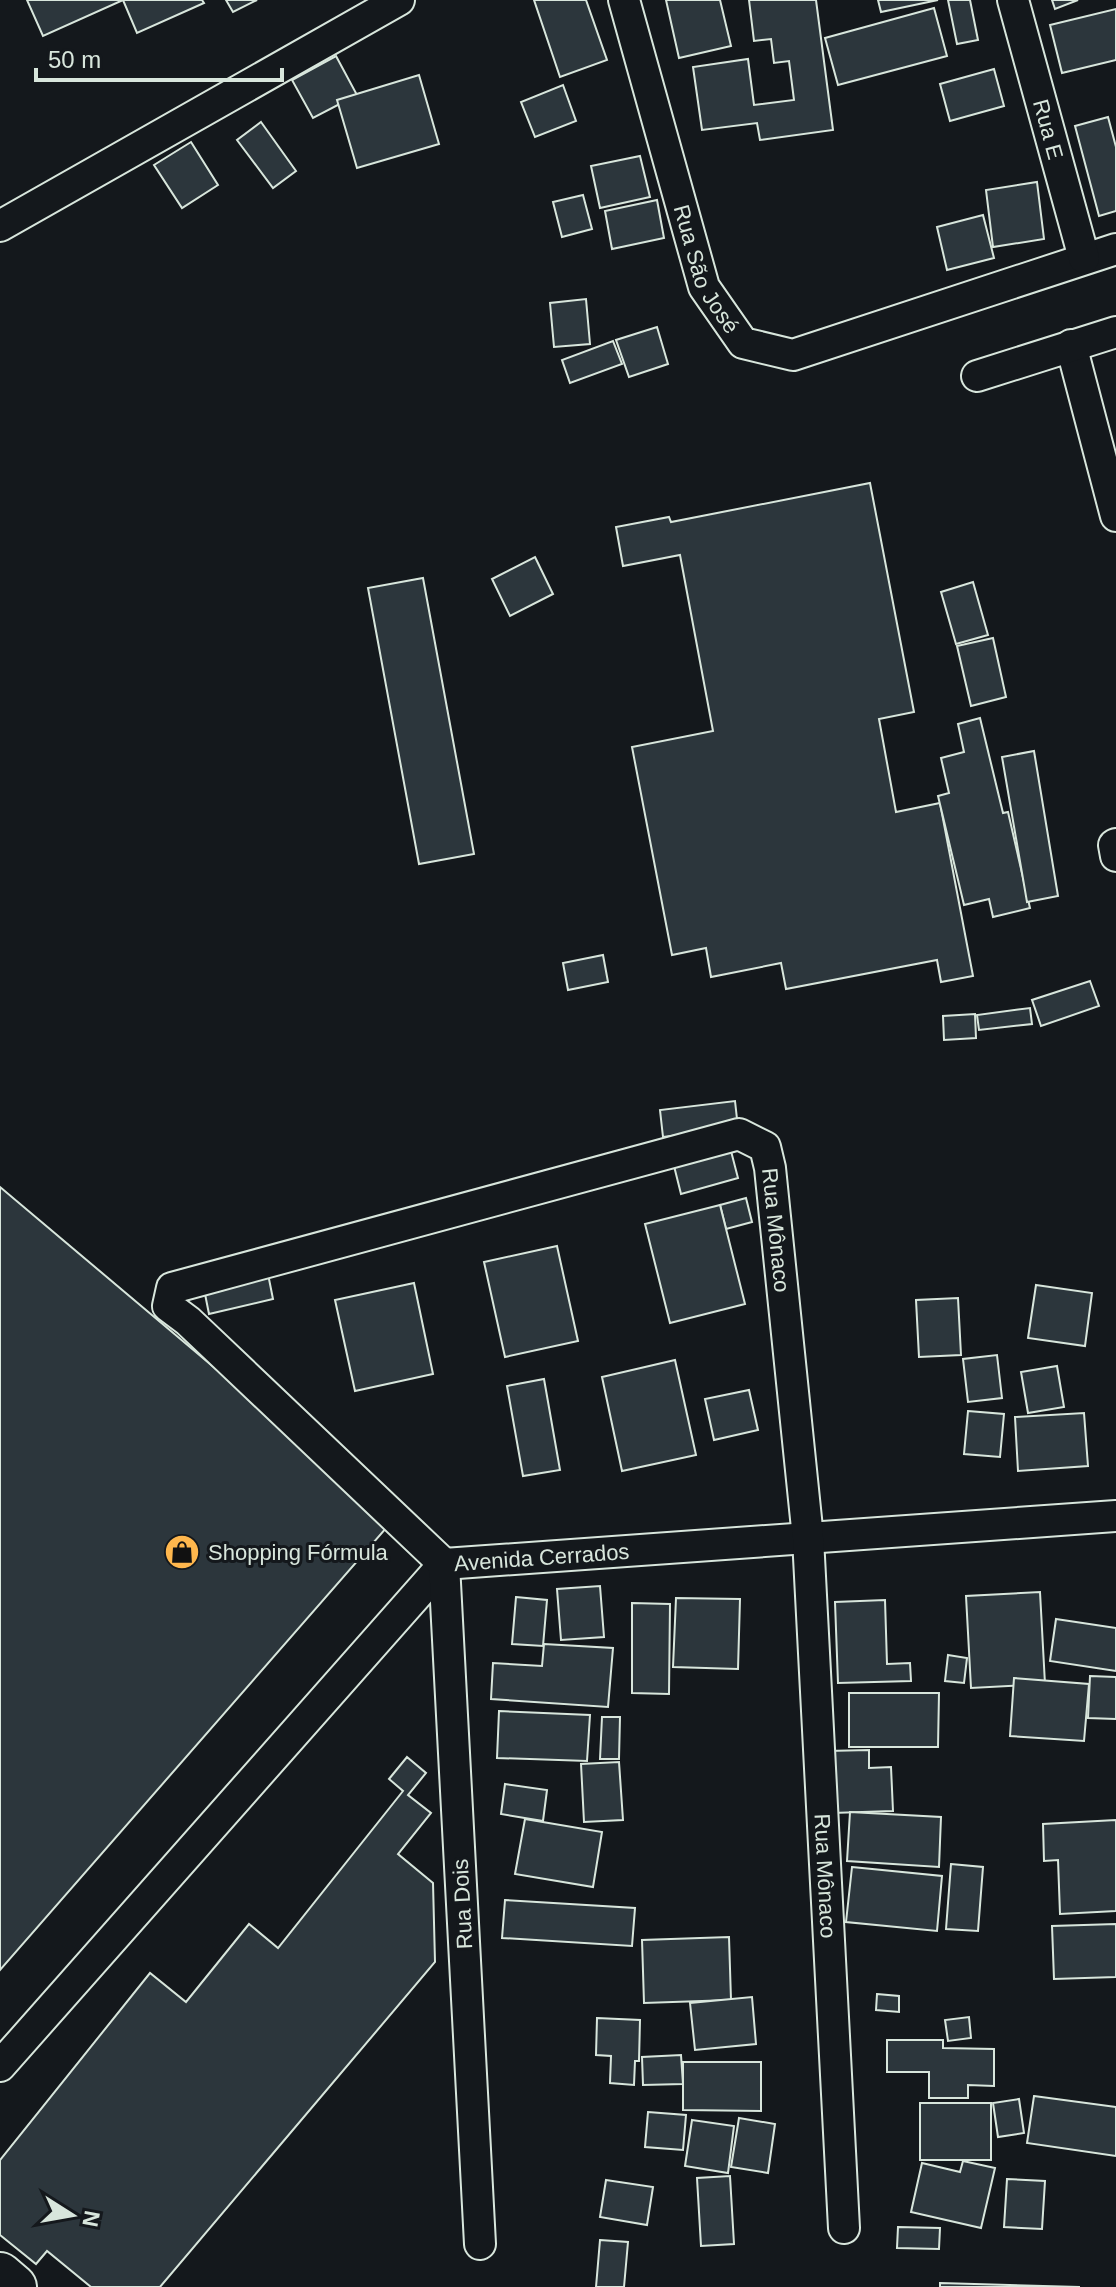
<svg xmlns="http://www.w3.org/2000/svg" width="1116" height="2287" viewBox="0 0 1116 2287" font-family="Arial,sans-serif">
  <rect width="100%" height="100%" fill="#14181c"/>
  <!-- building -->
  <g fill="#2c363c" stroke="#d8e6dc" stroke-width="2">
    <polygon points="27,0 202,0 204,3 137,33 123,0 43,36"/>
    <polygon points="226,0 257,0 233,12"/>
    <polygon points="534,0 586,0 607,60 560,77"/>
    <polygon points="666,0 720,0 731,46 679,58"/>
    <polygon points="749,0 816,0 833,130 760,140 757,123 702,130 693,67 748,59 754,105 794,100 789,61 774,63 771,39 754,41"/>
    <polygon points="878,0 938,0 881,12"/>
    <polygon points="948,0 970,0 978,40 957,44"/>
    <polygon points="1052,0 1078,0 1055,9"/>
    <polygon points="934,8 947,56 838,85 825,38"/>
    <polygon points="1116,9 1116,60 1062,73 1050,25"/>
    <polygon points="336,56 357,95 313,118 292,80"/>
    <polygon points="994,69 1004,106 950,121 940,84"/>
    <polygon points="419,75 439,144 357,168 337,100"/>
    <polygon points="563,85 576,121 535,137 521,102"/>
    <polygon points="1108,117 1116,147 1116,211 1099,216 1075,126"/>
    <polygon points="261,122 296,171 273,188 237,140"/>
    <polygon points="191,142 218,185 182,208 154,165"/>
    <polygon points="640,156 650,197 600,208 591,166"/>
    <polygon points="1037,182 1044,239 993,247 986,190"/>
    <polygon points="583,195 592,229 562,237 553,202"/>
    <polygon points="657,200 664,238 612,249 605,211"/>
    <polygon points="983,215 994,258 947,270 937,227"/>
    <polygon points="586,299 590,344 554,347 550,303"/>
    <polygon points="657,327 668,364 629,377 616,340"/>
    <polygon points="613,341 622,364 570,383 562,360"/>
    <polygon points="870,483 914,712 879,719 896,812 940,803 973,976 941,982 937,960 786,989 781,963 711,977 706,948 672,955 632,747 713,731 680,555 623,566 616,527 669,517 671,522"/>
    <polygon points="535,557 553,594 510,616 492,579"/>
    <polygon points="423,578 474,854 419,864 368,588"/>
    <polygon points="973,582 988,635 956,644 941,592"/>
    <polygon points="993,638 1006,697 971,706 957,646"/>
    <polygon points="980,718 1003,813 1008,812 1030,908 993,917 989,899 964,905 938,796 949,793 941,758 964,752 958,724"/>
    <polygon points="1034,751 1058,896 1027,902 1002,757"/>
    <polygon points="603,955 608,982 568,990 563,963"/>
    <polygon points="1090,981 1099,1006 1041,1026 1032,1000"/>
    <polygon points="1030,1008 1032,1024 979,1030 977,1015"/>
    <polygon points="975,1014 976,1038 944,1040 943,1016"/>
    <polygon points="735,1101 738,1128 663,1137 660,1110"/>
    <polygon points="731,1151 738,1178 681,1194 674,1166"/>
    <polygon points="0,1187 394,1519 0,1970"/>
    <polygon points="746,1198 752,1222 726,1229 720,1205"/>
    <polygon points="720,1205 745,1304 670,1323 645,1224"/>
    <polygon points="557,1246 578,1341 505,1357 484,1262"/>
    <polygon points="268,1274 273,1299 209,1314 204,1289"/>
    <polygon points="414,1283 433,1374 355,1391 335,1300"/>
    <polygon points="1036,1285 1092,1293 1085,1346 1028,1338"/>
    <polygon points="958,1298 961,1355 919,1357 916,1300"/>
    <polygon points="997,1355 1002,1398 968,1402 963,1359"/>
    <polygon points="675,1360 696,1455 622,1471 602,1377"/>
    <polygon points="1057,1366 1064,1407 1028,1413 1021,1372"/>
    <polygon points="544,1379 560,1470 523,1476 507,1386"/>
    <polygon points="749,1390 758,1430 714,1440 705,1399"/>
    <polygon points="968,1411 1004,1414 1000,1457 964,1454"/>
    <polygon points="1084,1413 1088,1466 1018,1471 1015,1417"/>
    <polygon points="600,1586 604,1637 561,1640 557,1589"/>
    <polygon points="1040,1592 1045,1684 971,1688 966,1596"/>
    <polygon points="516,1597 547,1600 543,1646 512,1644"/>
    <polygon points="676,1598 740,1599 738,1669 673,1667"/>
    <polygon points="885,1600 887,1664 910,1663 911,1681 838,1683 835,1602"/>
    <polygon points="632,1603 670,1604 669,1694 632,1693"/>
    <polygon points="1056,1619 1116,1628 1116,1671 1050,1661"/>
    <polygon points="544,1644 613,1648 608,1707 491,1699 493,1663 542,1666"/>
    <polygon points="948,1655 967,1658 964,1683 945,1681"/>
    <polygon points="1090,1676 1116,1677 1116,1719 1088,1718"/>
    <polygon points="1014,1678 1089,1684 1084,1741 1010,1736"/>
    <polygon points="849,1693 939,1693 938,1747 849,1747"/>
    <polygon points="499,1711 590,1715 587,1761 497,1758"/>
    <polygon points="602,1717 620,1717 619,1759 600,1759"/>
    <polygon points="869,1750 869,1768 891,1767 893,1811 832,1813 827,1751"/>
    <polygon points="407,1757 426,1773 408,1795 431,1813 398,1854 433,1883 435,1962 160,2287 91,2287 47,2251 36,2264 0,2235 0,2160 150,1973 186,2002 249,1924 278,1948 403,1791 389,1779"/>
    <polygon points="619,1762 623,1820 584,1822 581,1764"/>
    <polygon points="505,1784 547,1790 543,1821 501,1814"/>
    <polygon points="850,1812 941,1817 939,1867 847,1861"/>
    <polygon points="525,1819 602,1832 593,1887 515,1874"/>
    <polygon points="1116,1820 1116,1911 1060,1914 1058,1860 1044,1861 1043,1824"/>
    <polygon points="951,1864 983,1867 978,1931 946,1929"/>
    <polygon points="852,1867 942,1876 937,1931 846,1922"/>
    <polygon points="505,1900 635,1908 632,1946 502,1938"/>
    <polygon points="1116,1924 1116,1977 1054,1979 1052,1926"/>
    <polygon points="729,1937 731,2000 644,2003 642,1940"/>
    <polygon points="877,1994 899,1996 899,2012 876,2010"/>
    <polygon points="752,1997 756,2044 695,2050 690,2003"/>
    <polygon points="969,2017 971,2038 948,2041 945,2020"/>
    <polygon points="597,2018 640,2020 639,2061 635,2061 634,2085 610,2083 611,2056 596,2055"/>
    <polygon points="887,2040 943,2040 943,2048 994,2049 994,2086 968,2085 968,2098 929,2098 929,2072 887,2072"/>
    <polygon points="681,2055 683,2084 643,2085 642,2057"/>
    <polygon points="683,2062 761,2062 761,2111 683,2110"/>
    <polygon points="1034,2096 1116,2107 1116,2156 1027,2143"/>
    <polygon points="1019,2099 1024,2133 998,2137 993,2103"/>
    <rect x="920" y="2103" width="71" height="57"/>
    <polygon points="648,2112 686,2115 683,2150 645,2147"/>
    <polygon points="739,2118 775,2124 768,2173 731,2167"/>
    <polygon points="692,2120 734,2126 728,2173 685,2166"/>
    <polygon points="963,2161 995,2168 981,2228 911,2212 922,2163 960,2172"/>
    <polygon points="730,2176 734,2244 701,2246 697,2178"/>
    <polygon points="1007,2179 1045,2181 1042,2229 1004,2227"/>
    <polygon points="606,2180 653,2187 647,2225 600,2217"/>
    <polygon points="898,2227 940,2228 939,2249 897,2248"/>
    <polygon points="600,2240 628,2242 624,2287 596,2287"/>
    <polygon points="940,2283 1080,2287 940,2287"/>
  </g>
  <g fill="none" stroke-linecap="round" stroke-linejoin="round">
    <!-- street casing -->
    <g stroke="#d8e6dc" stroke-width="34">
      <g id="street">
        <path id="s1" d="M624 0 704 287 743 343 793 355 1116 249"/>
        <path id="s2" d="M1013 0 1084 258"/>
        <polyline points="0,226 399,0"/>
        <polyline points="1071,345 1116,516"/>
        <polyline points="977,376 1116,332"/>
        <polyline points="1116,844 1114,845 1116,856"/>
        <path id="s3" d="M0 2066 444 1564 1116 1516"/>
        <path id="s4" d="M480 2244 444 1564 188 1321 168 1306 172 1288 739 1134 765 1147 770 1168 808 1538 844 2228"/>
      </g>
    </g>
    <!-- primary casing -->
    <g stroke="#d8e6dc" stroke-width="48">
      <polyline id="primary" points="0,2275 14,2287"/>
    </g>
    <!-- street -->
    <use href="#street" stroke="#14181c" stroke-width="30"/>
    <!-- primary -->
    <use href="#primary" stroke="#14181c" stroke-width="44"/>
  </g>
  <!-- icons -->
  <defs>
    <g id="shop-disc" transform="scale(1.8)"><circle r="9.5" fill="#ffb74d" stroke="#14181c"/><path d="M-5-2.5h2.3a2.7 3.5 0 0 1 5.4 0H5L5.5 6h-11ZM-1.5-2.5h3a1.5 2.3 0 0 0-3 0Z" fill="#111"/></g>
  </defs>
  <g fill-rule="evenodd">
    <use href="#shop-disc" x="182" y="1552"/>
  </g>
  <g text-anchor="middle" stroke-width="6" stroke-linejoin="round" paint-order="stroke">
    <!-- street labels -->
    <g font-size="22" fill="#d8e6dc" stroke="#14181c">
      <text dy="8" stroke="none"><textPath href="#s2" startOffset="134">Rua E</textPath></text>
      <text dy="8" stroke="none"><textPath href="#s1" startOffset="282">Rua São José</textPath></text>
      <text dy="8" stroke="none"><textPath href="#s4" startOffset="1778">Rua Mônaco</textPath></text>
      <text dy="8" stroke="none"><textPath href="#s3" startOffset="768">Avenida Cerrados</textPath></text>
      <text dy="8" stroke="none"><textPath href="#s4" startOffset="2426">Rua Mônaco</textPath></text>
      <text transform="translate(462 1904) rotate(-93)" y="8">Rua Dois</text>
    </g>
    <!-- poi labels -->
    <g font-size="22" fill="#d8e6dc" stroke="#14181c" text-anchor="start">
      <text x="208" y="1560">Shopping Fórmula</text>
    </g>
  </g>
  <!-- north arrow -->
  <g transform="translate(72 2215) rotate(101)" stroke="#14181c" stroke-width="6" paint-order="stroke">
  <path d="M0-6L14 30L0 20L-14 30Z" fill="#d8e6dc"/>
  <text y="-12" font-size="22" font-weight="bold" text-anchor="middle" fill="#d8e6dc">N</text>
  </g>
  <!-- scale -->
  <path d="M36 68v12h246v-12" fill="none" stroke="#d8e6dc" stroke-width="4"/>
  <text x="48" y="68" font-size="24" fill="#d8e6dc" stroke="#14181c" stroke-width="6" paint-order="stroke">50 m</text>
</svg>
